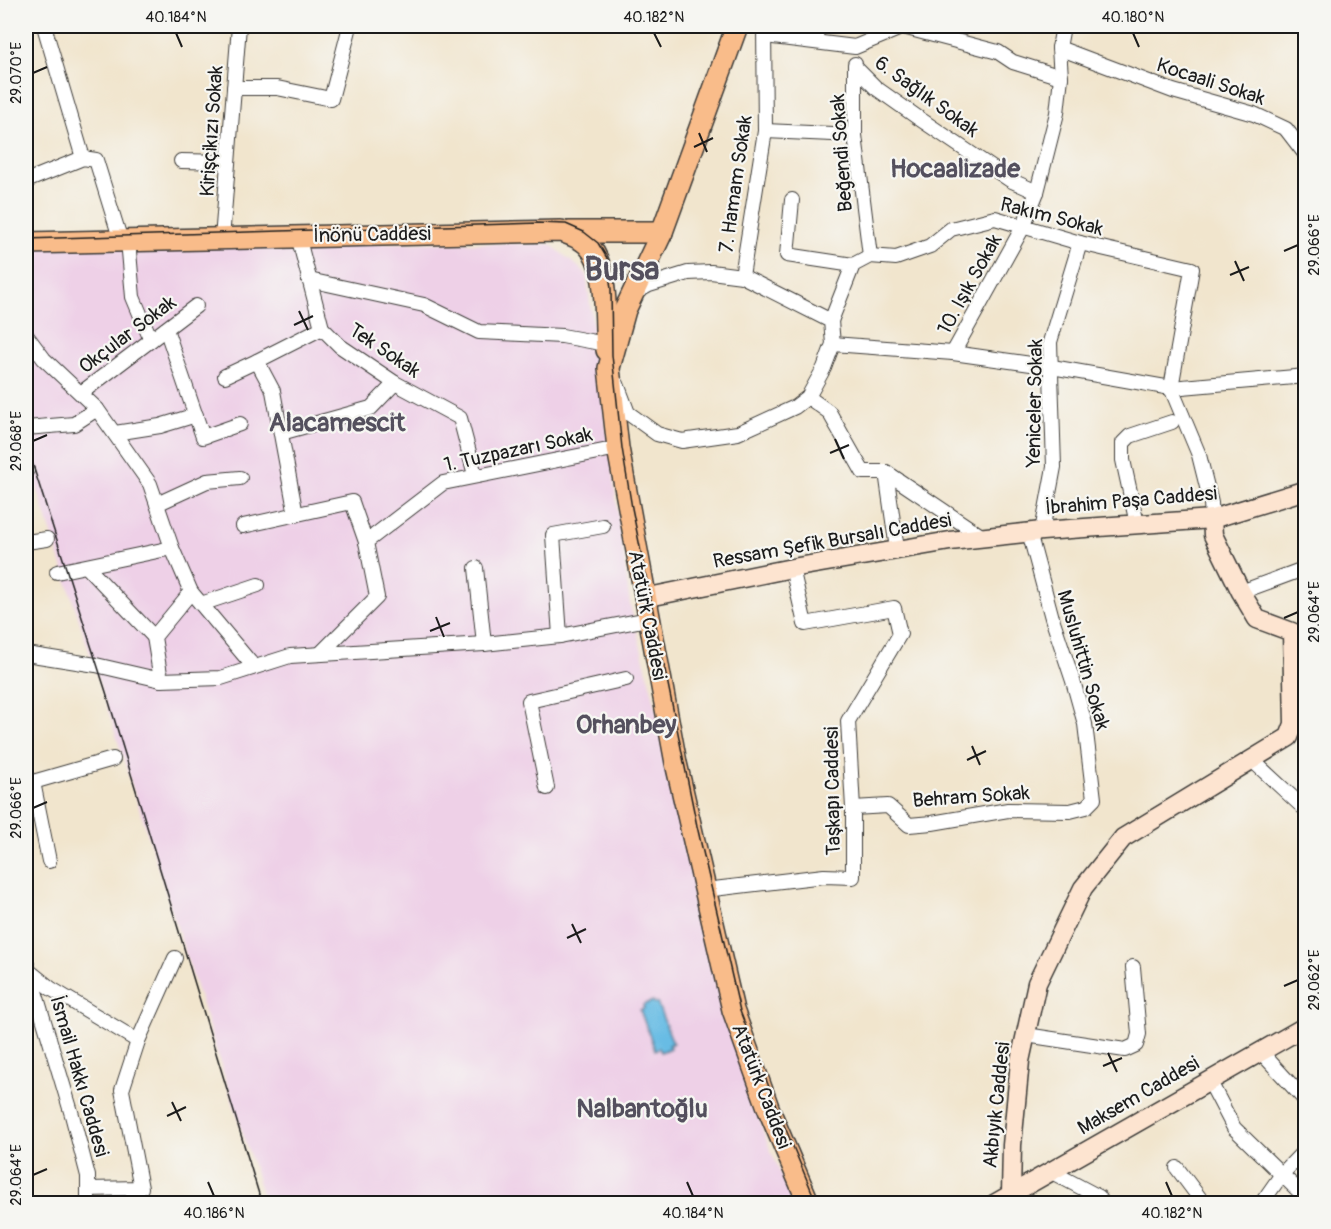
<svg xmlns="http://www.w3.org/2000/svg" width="1331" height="1229" viewBox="0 0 1331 1229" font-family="Pangolin,sans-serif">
  <rect width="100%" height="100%" fill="#f6f6f2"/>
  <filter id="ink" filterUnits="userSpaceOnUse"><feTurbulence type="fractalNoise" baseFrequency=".0167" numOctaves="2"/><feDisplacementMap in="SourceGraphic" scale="12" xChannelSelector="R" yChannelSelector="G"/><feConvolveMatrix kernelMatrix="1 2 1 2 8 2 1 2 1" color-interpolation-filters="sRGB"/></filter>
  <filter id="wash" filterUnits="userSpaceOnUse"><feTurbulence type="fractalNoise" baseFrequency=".008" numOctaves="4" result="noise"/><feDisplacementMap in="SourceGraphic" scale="24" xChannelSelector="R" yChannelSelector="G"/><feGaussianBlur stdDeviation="1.35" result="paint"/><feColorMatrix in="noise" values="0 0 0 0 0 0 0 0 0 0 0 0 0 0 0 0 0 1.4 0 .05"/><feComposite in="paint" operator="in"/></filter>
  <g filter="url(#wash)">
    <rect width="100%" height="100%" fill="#f1e5cd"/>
    <!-- built -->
    <polygon fill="#eed0e7" points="424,243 550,244 586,273 630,604 763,1132 793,1203 265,1203 26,453 26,247"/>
    <!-- water -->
    <polygon fill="#68bce4" stroke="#426c80" stroke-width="1.5" points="653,1001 654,1004 657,1003 673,1043 669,1045 670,1048 661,1052 659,1048 655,1050 640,1010 644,1008 643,1005"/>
  </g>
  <g filter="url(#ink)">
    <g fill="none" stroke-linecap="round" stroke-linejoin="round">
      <!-- street casing -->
      <g stroke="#3c3a37" stroke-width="16">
        <g id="street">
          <polyline points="44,26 83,158"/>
          <polyline points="765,36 855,47 903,27 998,52 1013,62 1061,77"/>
          <polyline points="814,41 819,26"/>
          <polyline points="1059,48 1173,91 1254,114 1286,129 1306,155"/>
          <polyline points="855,64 855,135 870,256"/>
          <polyline points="855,67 876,88 917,117 1010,180 1037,192"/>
          <polyline points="234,88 277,88 331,99 350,26"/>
          <polyline points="765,131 855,135"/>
          <polyline points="181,161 228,162"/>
          <polyline points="26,181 83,158 96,160 121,241"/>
          <polyline points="792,200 787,255 853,265"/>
          <polyline points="298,236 322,328 340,346 395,383 460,418 475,475"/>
          <polyline points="222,239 239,26"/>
          <polyline points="128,240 133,297 151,340"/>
          <polyline points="742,276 765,131 764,26"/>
          <polyline points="309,280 424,305 479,332 562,336 606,344"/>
          <polyline points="831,321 853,265 870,256 896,258 930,246 951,229 995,218 1080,243 1192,269 1171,388 1199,455 1211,503 1212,519"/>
          <polyline points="166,329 203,437 240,424"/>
          <polyline points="26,335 44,359 97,409 150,484 172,548 191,592 254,667"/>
          <polyline points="833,344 953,353 1052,367 1171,388 1306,376"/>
          <polyline points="953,353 1023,227 1037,192 1057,113 1061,77 1059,48 1063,26"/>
          <polyline points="225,376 257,361"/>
          <polyline points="617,384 628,413 657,434 682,441 738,433 795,407 808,397 824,368 833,344 831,321 742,276 711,272 688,273 649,285 635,293"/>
          <polyline points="81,393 196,306"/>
          <polyline points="808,397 829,412 863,472 886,472 984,538"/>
          <polyline points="26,428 74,424 97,409"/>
          <polyline points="115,433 160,426 196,415"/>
          <polyline points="281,433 371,408 395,383"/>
          <polyline points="26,470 27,470"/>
          <polyline points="886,472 897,549"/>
          <polyline points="157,504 207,481 240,478"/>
          <polyline points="296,515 273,391 257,361 322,328"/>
          <polyline points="1137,524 1123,460 1123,443 1130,436 1172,422"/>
          <polyline points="243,526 352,502 366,542"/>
          <polyline points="1042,531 1054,467 1050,342 1080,243"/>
          <polyline points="26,542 47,539"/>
          <polyline points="87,567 154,637"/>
          <polyline points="476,568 484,644"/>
          <polyline points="57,572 172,548"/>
          <polyline points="1241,592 1306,568"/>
          <polyline points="201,604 258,585"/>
          <polyline points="560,636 553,535 603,526"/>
          <polyline points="26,654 96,665 161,680 221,678 290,656 484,644 560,636 648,619"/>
          <polyline points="320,654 377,597 366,542 443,483 618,448"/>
          <polyline points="161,680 154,637 191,592"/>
          <polyline points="1252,760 1306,810"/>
          <polyline points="33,782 49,861"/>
          <polyline points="26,784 113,759"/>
          <polyline points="547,788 529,701 626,679"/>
          <polyline points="853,808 888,806 909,825 932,823 1008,810 1070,811 1086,807 1094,799 1085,724 1073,681 1052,618 1029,532"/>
          <polyline points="705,890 824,876 853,877 853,808 848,721 900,634 894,608 805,624 792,568"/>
          <polyline points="26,961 72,1115 88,1176 88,1204"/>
          <polyline points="29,971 50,988 138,1041"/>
          <polyline points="1026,1035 1125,1050 1136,1045 1139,1034 1133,967"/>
          <polyline points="1260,1051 1306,1101"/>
          <polyline points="1209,1080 1234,1128 1306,1198"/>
          <polyline points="1177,1168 1204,1204"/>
          <polyline points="1050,1171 1099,1197 1103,1204"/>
          <polyline points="88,1189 141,1188 122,1090 138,1041 175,958"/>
          <polyline points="1261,1204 1282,1174 1306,1149"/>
        </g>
      </g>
      <!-- secondary casing -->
      <g stroke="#3c3a37" stroke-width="21">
        <g id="secondary">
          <polyline points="644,598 792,568 950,541 1042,531 1212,519 1306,490"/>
          <polyline points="1011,1194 1012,1145 1020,1061 1037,983 1083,888 1123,838 1289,737 1294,724 1292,632 1257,619 1241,592 1213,535 1212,519"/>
          <polyline points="994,1204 1306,1026"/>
        </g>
      </g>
      <!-- primary casing -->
      <g stroke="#3c3a37" stroke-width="24">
        <g id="primary">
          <polyline points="737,26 662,232 625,310 609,368 618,448 676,763 733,1010 769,1110 809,1204"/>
          <polyline points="569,232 662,232"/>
          <path d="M26 243 561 231C570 234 581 238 587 244 610 266 604 320 607 350"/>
        </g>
      </g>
      <!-- street -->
      <use href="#street" stroke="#fff" stroke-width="14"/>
      <!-- secondary -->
      <use href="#secondary" stroke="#fde4d0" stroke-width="18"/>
      <!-- primary -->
      <use href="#primary" stroke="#f9bc8a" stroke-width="21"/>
      <!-- tram -->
      <g stroke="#1c1c1c" stroke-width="1.5">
        <polyline points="26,239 538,223 566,224 584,232 598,243 607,258 611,289 612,355 622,448 632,508 697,826 740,1011 777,1108 817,1204"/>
        <polyline points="26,444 106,692 262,1204"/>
      </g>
    </g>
  </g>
  <!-- ticks -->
  <path fill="none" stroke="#1c1c1c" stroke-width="2" d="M176 33 182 47M654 33 661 47M1133 33 1139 47M33 73 47 67M699 133 707 152M694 147 713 138M1284 251 1298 245M1235 261 1244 281M1230 275 1249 267M299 311 308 330M294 325 313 316M835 439 844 459M33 441 47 435M830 453 849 445M436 617 444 637M1284 618 1298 612M430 631 450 623M972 746 980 765M967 760 986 751M33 808 47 802M572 924 581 943M567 938 586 929M1284 986 1298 980M1108 1053 1117 1072M1103 1066 1122 1058M172 1102 181 1121M167 1116 186 1107M33 1175 47 1169M208 1182 214 1196M687 1182 693 1196M1166 1182 1172 1196"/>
  <g text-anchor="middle" stroke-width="4.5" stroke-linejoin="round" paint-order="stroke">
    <!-- street labels -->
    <g font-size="20" fill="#1c1c1c" stroke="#f6f6f2">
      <text transform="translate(1211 81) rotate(18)" y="7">Kocaali Sokak</text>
      <text transform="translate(927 96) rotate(36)" y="7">6. Sağlık Sokak</text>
      <text transform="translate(211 131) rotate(-86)" y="7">Kirişçikızı Sokak</text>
      <text transform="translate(841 153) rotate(-94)" y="7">Beğendi Sokak</text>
      <text transform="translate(735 184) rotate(-82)" y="7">7. Hamam Sokak</text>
      <text transform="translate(1052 216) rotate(14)" y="7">Rakım Sokak</text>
      <text transform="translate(372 234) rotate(-1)" y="7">İnönü Caddesi</text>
      <text transform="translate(969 284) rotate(-61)" y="7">10. Işık Sokak</text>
      <text transform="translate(127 334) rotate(-37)" y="7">Okçular Sokak</text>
      <text transform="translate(385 350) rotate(34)" y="7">Tek Sokak</text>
      <text transform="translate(1034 403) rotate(-89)" y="7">Yeniceler Sokak</text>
      <text transform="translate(518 449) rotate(-12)" y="7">1. Tuzpazarı Sokak</text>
      <text transform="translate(1131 500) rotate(-5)" y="7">İbrahim Paşa Caddesi</text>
      <text transform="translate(832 540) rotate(-10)" y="7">Ressam Şefik Bursalı Caddesi</text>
      <text transform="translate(648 615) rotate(79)" y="7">Atatürk Caddesi</text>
      <text transform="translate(1084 660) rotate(74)" y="7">Musluhittin Sokak</text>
      <text transform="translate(832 791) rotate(-91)" y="7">Taşkapı Caddesi</text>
      <text transform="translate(971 796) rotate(-4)" y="7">Behram Sokak</text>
      <text transform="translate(80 1076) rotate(74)" y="7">İsmail Hakkı Caddesi</text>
      <text transform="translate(762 1086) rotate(69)" y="7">Atatürk Caddesi</text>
      <text transform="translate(1138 1095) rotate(-30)" y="7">Maksem Caddesi</text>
      <text transform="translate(996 1105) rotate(-84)" y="7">Akbıyık Caddesi</text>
    </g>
    <!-- district labels -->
    <g font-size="26" font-weight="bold" fill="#54505e" stroke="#f6f6f2">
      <text x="955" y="177">Hocaalizade</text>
      <text x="337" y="431">Alacamescit</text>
      <text x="626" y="733">Orhanbey</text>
      <text x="642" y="1117">Nalbantoğlu</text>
    </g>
    <!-- town labels -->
    <g font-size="32" font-weight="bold" fill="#54505e" stroke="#f6f6f2">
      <text x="622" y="280">Bursa</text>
    </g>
  </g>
  <!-- margin -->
  <rect width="1331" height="1229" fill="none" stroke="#f6f6f2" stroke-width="66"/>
  <rect x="33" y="33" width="1265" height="1163" fill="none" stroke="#1c1c1c" stroke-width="2"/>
  <g font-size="15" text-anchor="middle" fill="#1c1c1c">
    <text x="176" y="22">40.184°N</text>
    <text x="654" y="22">40.182°N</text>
    <text x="1133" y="22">40.180°N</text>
    <text transform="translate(16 73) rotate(-90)" y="5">29.070°E</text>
    <text transform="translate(1314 245) rotate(-90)" y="5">29.066°E</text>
    <text transform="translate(16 441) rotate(-90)" y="5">29.068°E</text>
    <text transform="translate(1314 612) rotate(-90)" y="5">29.064°E</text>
    <text transform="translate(16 808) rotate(-90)" y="5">29.066°E</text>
    <text transform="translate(1314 980) rotate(-90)" y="5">29.062°E</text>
    <text transform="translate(16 1175) rotate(-90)" y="5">29.064°E</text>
    <text x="214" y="1218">40.186°N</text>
    <text x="693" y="1218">40.184°N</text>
    <text x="1172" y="1218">40.182°N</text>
  </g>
</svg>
